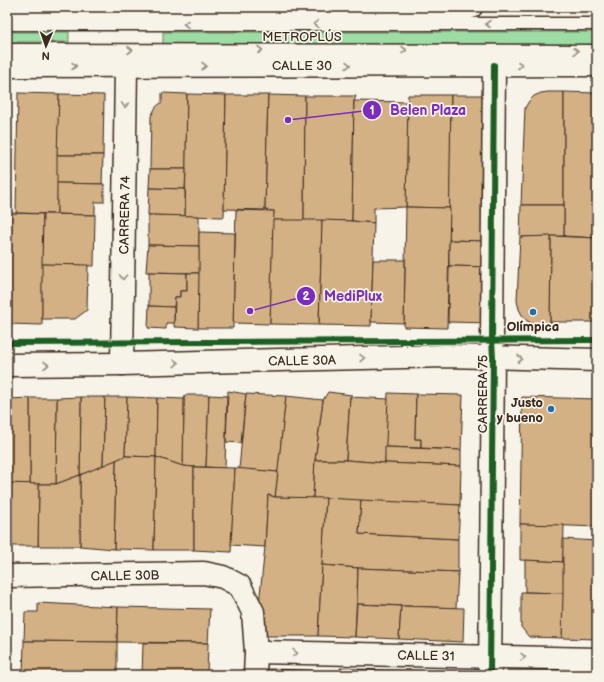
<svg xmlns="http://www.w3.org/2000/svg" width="604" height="682" viewBox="0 0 604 682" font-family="'Balsamiq Sans',sans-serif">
  <rect width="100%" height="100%" fill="#f7f3e8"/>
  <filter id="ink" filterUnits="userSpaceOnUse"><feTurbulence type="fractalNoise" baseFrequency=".025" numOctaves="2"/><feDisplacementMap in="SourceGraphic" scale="8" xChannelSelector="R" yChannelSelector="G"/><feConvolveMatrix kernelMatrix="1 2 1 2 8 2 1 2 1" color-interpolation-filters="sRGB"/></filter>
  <g filter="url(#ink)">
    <!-- green -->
    <g fill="#9ddca5" stroke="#6c8362">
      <rect x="7" y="32" width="62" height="10"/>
      <rect x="163" y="32" width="434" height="13"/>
    </g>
    <!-- building -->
    <g fill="#d3b185" stroke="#3b2a1e">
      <polygon points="548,92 564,92 564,205 521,205 525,108 529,101 534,96 541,93"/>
      <polygon points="564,92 596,93 597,238 564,236"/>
      <polygon points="18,93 59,94 57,214 16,213"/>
      <polygon points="162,93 187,94 186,169 150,169 151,116 156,107 162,102"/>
      <polygon points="59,94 104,95 103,155 57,155"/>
      <polygon points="187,94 226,95 224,217 185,216"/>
      <polygon points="226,95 268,95 265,210 224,209"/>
      <polygon points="268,95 305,96 304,221 273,220 274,211 265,210"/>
      <polygon points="408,95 451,95 450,208 406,207"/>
      <polygon points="451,95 489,95 487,241 449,240"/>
      <polygon points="305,96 356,96 354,101 352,221 304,221"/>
      <polygon points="354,101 408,102 406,207 374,208 374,223 352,221"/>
      <polygon points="57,155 103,155 102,184 57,183"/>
      <polygon points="150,169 186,169 185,189 149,188"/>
      <polygon points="57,183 104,184 104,202 95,202 95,215 57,214"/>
      <polygon points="149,188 185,189 185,216 148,215"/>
      <polygon points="521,205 564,205 564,236 520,237"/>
      <polygon points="406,207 450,208 447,328 404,327"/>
      <polygon points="236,210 274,211 270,324 233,323"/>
      <polygon points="7,213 10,213 8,324 7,324"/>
      <polygon points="10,213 43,214 42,325 8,324"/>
      <polygon points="43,214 95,215 94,266 42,264"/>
      <polygon points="148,215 199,216 199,246 148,245"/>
      <polygon points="273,220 322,220 319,325 270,324"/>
      <polygon points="322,220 352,221 374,223 371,326 319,325"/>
      <polygon points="199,232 235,233 233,328 198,328"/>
      <polygon points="551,236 597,238 597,322 550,322"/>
      <polygon points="551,236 550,322 551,326 534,324 527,321 522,315 519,309 517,301 520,237"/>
      <polygon points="449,240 487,241 491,267 449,266"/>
      <polygon points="148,245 199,246 199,273 146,272"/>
      <polygon points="373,260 405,260 404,323 371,322"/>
      <polygon points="42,264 88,265 87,310 75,319 42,319"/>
      <polygon points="449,266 491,267 490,323 448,322"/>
      <polygon points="149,272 187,273 187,291 180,291 180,297 175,297 174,307 149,306"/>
      <polygon points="187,273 199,273 198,328 174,327 175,297 180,297 180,291 187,291"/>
      <polygon points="149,306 174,307 174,323 166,323 166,329 148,328"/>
      <polygon points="228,391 246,394 241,443 226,442"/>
      <polygon points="328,392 352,395 350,397 346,460 315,460 323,400"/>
      <polygon points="388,393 416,394 415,439 421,439 421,448 385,447"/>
      <polygon points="246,394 286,396 278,472 239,469"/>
      <polygon points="416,394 463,395 461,450 421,448 421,439 415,439"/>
      <polygon points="185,395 209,395 206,467 194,467 183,466 184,399"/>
      <polygon points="209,395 227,396 225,468 206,467"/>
      <polygon points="286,396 323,400 315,460 313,499 275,497"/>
      <polygon points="81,397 105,397 103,466 80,475"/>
      <polygon points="81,397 80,475 56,484 57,398"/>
      <polygon points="105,397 127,397 125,456 103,466"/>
      <polygon points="127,397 157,398 156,457 125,456"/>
      <polygon points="350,397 388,399 385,463 346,460"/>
      <polygon points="522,397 597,399 597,527 520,524"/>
      <polygon points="30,398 57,398 56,484 30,484"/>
      <polygon points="30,398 30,484 7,483 7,399"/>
      <polygon points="157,398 184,399 183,466 156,457"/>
      <polygon points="385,447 461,450 461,466 385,463"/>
      <polygon points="125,456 156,457 154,550 114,549 116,460"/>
      <polygon points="156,457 183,466 194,467 194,550 154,550"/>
      <polygon points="116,460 114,549 80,546 80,475"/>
      <polygon points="315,460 346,460 385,463 461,466 460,505 313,499"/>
      <polygon points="194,467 235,468 231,552 194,550"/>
      <polygon points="235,468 278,472 275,497 268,495 265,547 231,545"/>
      <polygon points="80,475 80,546 38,546 39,484 56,484"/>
      <polygon points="7,483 39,484 38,546 7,546"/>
      <polygon points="268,495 275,497 326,498 318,636 267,636 257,623 265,547"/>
      <polygon points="326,498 361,500 359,534 458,539 458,572 358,568 322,565"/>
      <polygon points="361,500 460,505 458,539 359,534"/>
      <polygon points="520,524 564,525 563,562 520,560"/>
      <polygon points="563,539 597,541 597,639 562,638"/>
      <polygon points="525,560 563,562 563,593 525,592"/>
      <polygon points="322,565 358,568 355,637 318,636"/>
      <polygon points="358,568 458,572 456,608 357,604"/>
      <polygon points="521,592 563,593 562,638 529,637 521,627"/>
      <polygon points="38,603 118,607 117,642 24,641 25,612 38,612"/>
      <polygon points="357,604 401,606 399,639 355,637"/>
      <polygon points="401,606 464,608 463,642 399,639"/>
      <polygon points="118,607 210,609 208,643 117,642"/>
      <polygon points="24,641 117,642 117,675 23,675"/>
      <polygon points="143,643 208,643 207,675 142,675"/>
      <polygon points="340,668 374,670 374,675 340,675"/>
      <polygon points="267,669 303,670 303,675 267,675"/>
      <polygon points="303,670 340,672 340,675 303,675"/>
      <polygon points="374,670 459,672 459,675 374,675"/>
      <polygon points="533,672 585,674 585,675 530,675"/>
    </g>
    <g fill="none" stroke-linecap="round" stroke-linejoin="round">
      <!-- service casing -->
      <g stroke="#3b2a1e" stroke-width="15">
        <g id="service">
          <polyline points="7,24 597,24"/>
          <polyline points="7,50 597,51"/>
        </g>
      </g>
      <!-- minor casing -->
      <g stroke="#3b2a1e" stroke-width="25">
        <g id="minor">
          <polyline points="122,364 126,66"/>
          <polyline points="7,576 204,573 223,577 240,586 253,612 256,652 255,675"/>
          <polyline points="256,652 597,659"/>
          <polyline points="490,675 493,358 492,340 494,65"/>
        </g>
      </g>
      <!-- tertiary casing -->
      <g stroke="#3b2a1e" stroke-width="25">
        <polyline id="tertiary" points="7,365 122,364 446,356 597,360"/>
      </g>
      <!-- secondary casing -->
      <g stroke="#3b2a1e" stroke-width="25">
        <g id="secondary">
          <polyline points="7,8 471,7"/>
          <polyline points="7,66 597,65"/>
        </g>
      </g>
      <!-- service -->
      <use href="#service" stroke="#f7f3e8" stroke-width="12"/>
      <!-- minor -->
      <use href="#minor" stroke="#f7f3e8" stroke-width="22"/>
      <!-- tertiary -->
      <use href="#tertiary" stroke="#f7f3e8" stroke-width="22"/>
      <!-- secondary -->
      <use href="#secondary" stroke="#f7f3e8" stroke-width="22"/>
      <!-- cycleway casing -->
      <g stroke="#f7f3e8" stroke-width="8">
        <g id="cycleway">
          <polyline points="7,343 597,340"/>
          <polyline points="490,675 493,358 492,340 494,65"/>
        </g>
      </g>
      <!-- cycleway -->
      <use href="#cycleway" stroke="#1b5e20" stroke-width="6"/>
    </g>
    <!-- one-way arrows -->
    <defs><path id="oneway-chevron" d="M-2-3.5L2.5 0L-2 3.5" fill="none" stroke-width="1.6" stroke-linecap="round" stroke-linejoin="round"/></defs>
    <g stroke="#998e83">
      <use href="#oneway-chevron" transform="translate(186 24) rotate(-180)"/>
      <use href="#oneway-chevron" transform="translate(316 24) rotate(-180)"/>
      <use href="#oneway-chevron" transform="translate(488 24) rotate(-180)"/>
      <use href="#oneway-chevron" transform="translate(130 50)"/>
      <use href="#oneway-chevron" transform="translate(260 50)"/>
      <use href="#oneway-chevron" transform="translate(404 50)"/>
      <use href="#oneway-chevron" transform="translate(576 51)"/>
      <use href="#oneway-chevron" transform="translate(348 65)"/>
      <use href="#oneway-chevron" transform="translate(520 65)"/>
      <use href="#oneway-chevron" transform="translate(74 66)"/>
      <use href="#oneway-chevron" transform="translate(204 66)"/>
      <use href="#oneway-chevron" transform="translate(125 105) rotate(91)"/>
      <use href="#oneway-chevron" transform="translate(123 277) rotate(91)"/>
      <use href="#oneway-chevron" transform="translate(362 358) rotate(-1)"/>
      <use href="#oneway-chevron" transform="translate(520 359) rotate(1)"/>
      <use href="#oneway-chevron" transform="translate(176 363) rotate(-1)"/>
      <use href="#oneway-chevron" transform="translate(46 365)"/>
      <use href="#oneway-chevron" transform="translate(295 653) rotate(1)"/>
      <use href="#oneway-chevron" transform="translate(523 657) rotate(1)"/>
    </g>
  </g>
  <!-- markers -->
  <g fill="#1f6fb2" stroke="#f7f3e8" stroke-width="1.5">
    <circle cx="533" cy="312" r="4"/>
    <circle cx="551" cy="409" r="4"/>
  </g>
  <g text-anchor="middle" stroke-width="3.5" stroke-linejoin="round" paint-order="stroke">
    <!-- street labels -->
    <g font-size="13" fill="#3b2a1e" stroke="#f7f3e8">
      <text x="302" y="41">METROPLÚS</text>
      <text x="302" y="70">CALLE 30</text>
      <text transform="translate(124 215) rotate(-89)" y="5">CARRERA 74</text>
      <text transform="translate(302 360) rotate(-1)" y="5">CALLE 30A</text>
      <text transform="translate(482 394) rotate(-90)" y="5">CARRERA 75</text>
      <text transform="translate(125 575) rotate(-1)" y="5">CALLE 30B</text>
      <text transform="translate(426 655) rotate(1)" y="5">CALLE 31</text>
    </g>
    <!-- poi labels -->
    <g font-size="13" font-weight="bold" fill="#3b2a1e" stroke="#f7f3e8">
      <text x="533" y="331">Olímpica</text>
      <text x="543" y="407" text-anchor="end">Justo<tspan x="543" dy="15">y bueno</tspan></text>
    </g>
  </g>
  <!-- callouts -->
  <path fill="none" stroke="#7b2cbf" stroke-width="1.5" d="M288 120L372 110M250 311L306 296"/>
  <g fill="#7b2cbf" stroke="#f7f3e8" stroke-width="1.5">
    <circle cx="288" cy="120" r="4"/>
    <circle cx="250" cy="311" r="4"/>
    <circle cx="372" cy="110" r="10"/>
    <circle cx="306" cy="296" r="10"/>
  </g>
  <g font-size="12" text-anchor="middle" font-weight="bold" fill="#fff">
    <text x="372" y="114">1</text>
    <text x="306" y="300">2</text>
  </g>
  <g font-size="14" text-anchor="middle" font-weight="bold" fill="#7b2cbf" stroke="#f7f3e8" stroke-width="3.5" stroke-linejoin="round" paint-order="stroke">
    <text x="428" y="115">Belen Plaza</text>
    <text x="353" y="301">MediPlux</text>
  </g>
  <!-- margin -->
  <rect width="604" height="682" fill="none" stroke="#f7f3e8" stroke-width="24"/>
  <rect x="12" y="12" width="580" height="658" fill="none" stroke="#3b2a1e" stroke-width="1.5" filter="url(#ink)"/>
  <!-- north arrow -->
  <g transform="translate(46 46) rotate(182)" stroke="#f7f3e8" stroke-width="3" paint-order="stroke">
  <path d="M0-3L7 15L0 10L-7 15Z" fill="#3b2a1e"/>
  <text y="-6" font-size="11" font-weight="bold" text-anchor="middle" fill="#3b2a1e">N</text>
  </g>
</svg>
